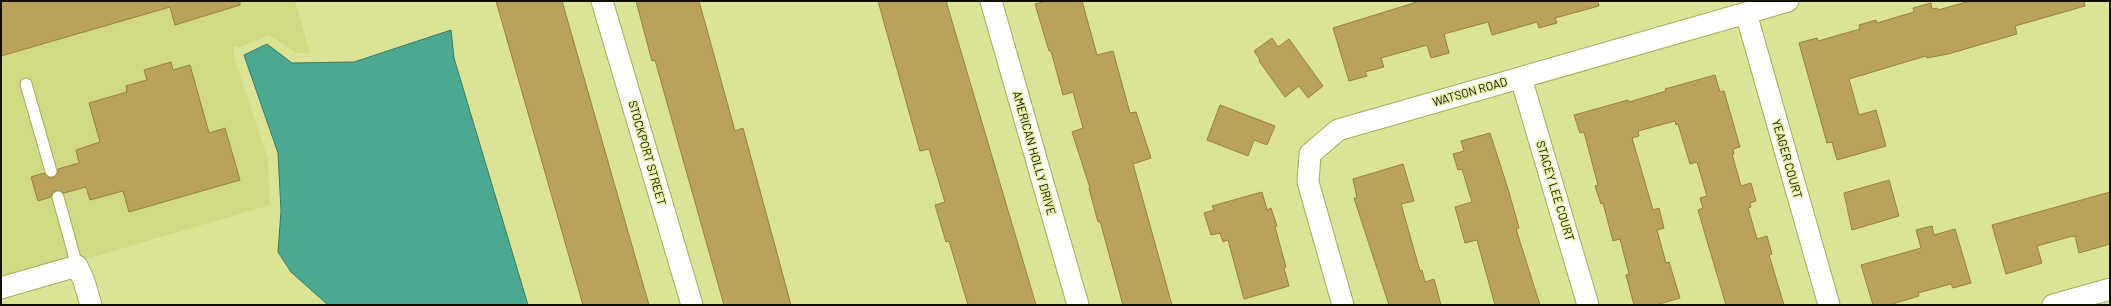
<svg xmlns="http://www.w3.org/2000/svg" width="2111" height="306" viewBox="0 0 2111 306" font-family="Barlow,sans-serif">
  <rect width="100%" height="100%" fill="#dbe395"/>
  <!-- built -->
  <polygon fill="#d1da83" points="1,1 295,1 310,53 296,53 269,35 240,47 234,46 234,58 268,159 270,205 83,260 1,278"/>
  <!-- water -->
  <polygon fill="#4ca991" stroke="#3a7b66" points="451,30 454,58 528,305 328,305 291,272 278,252 281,211 278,153 244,55 267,44 292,63 354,62"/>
  <!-- building -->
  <g fill="#b9a35a" stroke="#978234">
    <polygon points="1,1 240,1 240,5 175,25 170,7 1,56"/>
    <polygon points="496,1 562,1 649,305 583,305"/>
    <polygon points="636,1 699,1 735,131 743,128 791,305 724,305 655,60 652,61"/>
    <polygon points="878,1 946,1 1036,305 968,305 949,241 946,242 935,205 945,202 929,149 920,151"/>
    <polygon points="1046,1 1082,1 1097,55 1113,51 1130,113 1136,112 1151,158 1133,164 1172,305 1123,305 1100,221 1098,222 1089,188 1090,188 1072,132 1083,128 1073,92 1063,95 1051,51 1049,51 1035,4"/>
    <polygon points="1420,1 1598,1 1599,6 1555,18 1557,23 1539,28 1537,22 1492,35 1488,22 1444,34 1449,53 1431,58 1427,45 1381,58 1384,67 1365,72 1367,76 1349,81 1333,28"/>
    <polygon points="1970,1 2084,1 2085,6 2015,26 2017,34 1948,54 1927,58 1926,56 1849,79 1859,115 1876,110 1886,146 1837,160 1832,142 1827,143 1799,43 1817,38 1818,41 1860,29 1859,25 1876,20 1877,23 1914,12 1913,8 1931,3 1932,9 1937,8 1938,10"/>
    <polygon points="1272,38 1278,47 1289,39 1323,86 1308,98 1299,86 1285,97 1259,61 1260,60 1254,51"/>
    <polygon points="171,62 173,70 190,65 209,133 225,128 240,180 129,212 123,191 90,200 86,187 64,193 57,190 53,192 51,197 38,201 31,177 44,173 49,178 53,178 58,173 58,169 79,163 76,150 100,142 89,103 127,92 126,86 147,80 144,70"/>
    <polygon points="1715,75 1720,92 1724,91 1740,147 1733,149 1734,154 1732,154 1741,186 1751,183 1756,201 1750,203 1751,207 1748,208 1757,239 1767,236 1772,254 1769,255 1784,305 1726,305 1698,210 1703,208 1700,198 1707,196 1697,162 1690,164 1678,124 1676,125 1675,121 1638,131 1639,136 1632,138 1653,210 1659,208 1664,228 1657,230 1666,263 1669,262 1680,298 1656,305 1634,305 1626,275 1629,274 1620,239 1613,241 1603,203 1601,204 1595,186 1598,185 1584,132 1580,133 1574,115 1628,100 1629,102 1666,91 1665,89"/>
    <polygon points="1220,105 1275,126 1267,145 1254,140 1248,156 1207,140"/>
    <polygon points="1490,133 1509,192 1519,228 1516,229 1540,305 1495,305 1477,240 1465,243 1455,207 1472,202 1462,169 1458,170 1453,154 1464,151 1461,141"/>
    <polygon points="1403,164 1414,201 1401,204 1420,271 1422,270 1425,282 1434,279 1441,305 1389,305 1354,198 1357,198 1353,179"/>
    <polygon points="1889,180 1899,216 1852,230 1844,193"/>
    <polygon points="1262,192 1267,210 1271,208 1277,226 1275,227 1286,267 1284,268 1289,286 1244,299 1228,240 1223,242 1220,233 1211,235 1204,213 1214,210 1212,206"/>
    <polygon points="2110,192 2110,244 2079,253 2075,236 2069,237 2037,246 2042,263 2006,274 1992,225"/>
    <polygon points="1932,226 1934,235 1955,229 1971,283 1953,288 1951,284 1918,293 1919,296 1889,305 1873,305 1861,265 1921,248 1916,230"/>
  </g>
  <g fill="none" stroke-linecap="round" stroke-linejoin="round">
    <!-- lane casing -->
    <g stroke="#a5ac60" stroke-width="13">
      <g id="lane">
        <polyline points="26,84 51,171"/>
        <polyline points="58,197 77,266"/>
      </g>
    </g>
    <!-- street casing -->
    <g stroke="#a5ac60" stroke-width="23">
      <g id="street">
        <polyline points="602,1 692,305"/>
        <polyline points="991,1 1078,305"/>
        <polyline points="1746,13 1829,305"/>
        <polyline points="1521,78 1588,305"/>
        <polyline points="1,288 77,266 84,281 91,305"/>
        <polyline points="1343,305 1308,182 1310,154 1338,130 1788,1"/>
        <polyline points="2053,305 2110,289"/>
      </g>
    </g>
    <!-- lane -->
    <use href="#lane" stroke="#fff" stroke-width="11"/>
    <!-- street -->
    <use href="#street" stroke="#fff" stroke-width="21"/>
  </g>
  <g text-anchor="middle" stroke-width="3" stroke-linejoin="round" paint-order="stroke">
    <!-- street labels -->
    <g font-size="12" fill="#101100" stroke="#e8f0a2">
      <text transform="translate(1470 92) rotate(-16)" y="4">WATSON ROAD</text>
      <text transform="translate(647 153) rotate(74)" y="4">STOCKPORT STREET</text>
      <text transform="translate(1034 153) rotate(74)" y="4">AMERICAN HOLLY DRIVE</text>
      <text transform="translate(1787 159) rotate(74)" y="4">YEAGER COURT</text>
      <text transform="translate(1555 191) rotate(73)" y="4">STACEY LEE COURT</text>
    </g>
  </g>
  <!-- border -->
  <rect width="2111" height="306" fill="none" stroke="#101100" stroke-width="4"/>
</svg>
